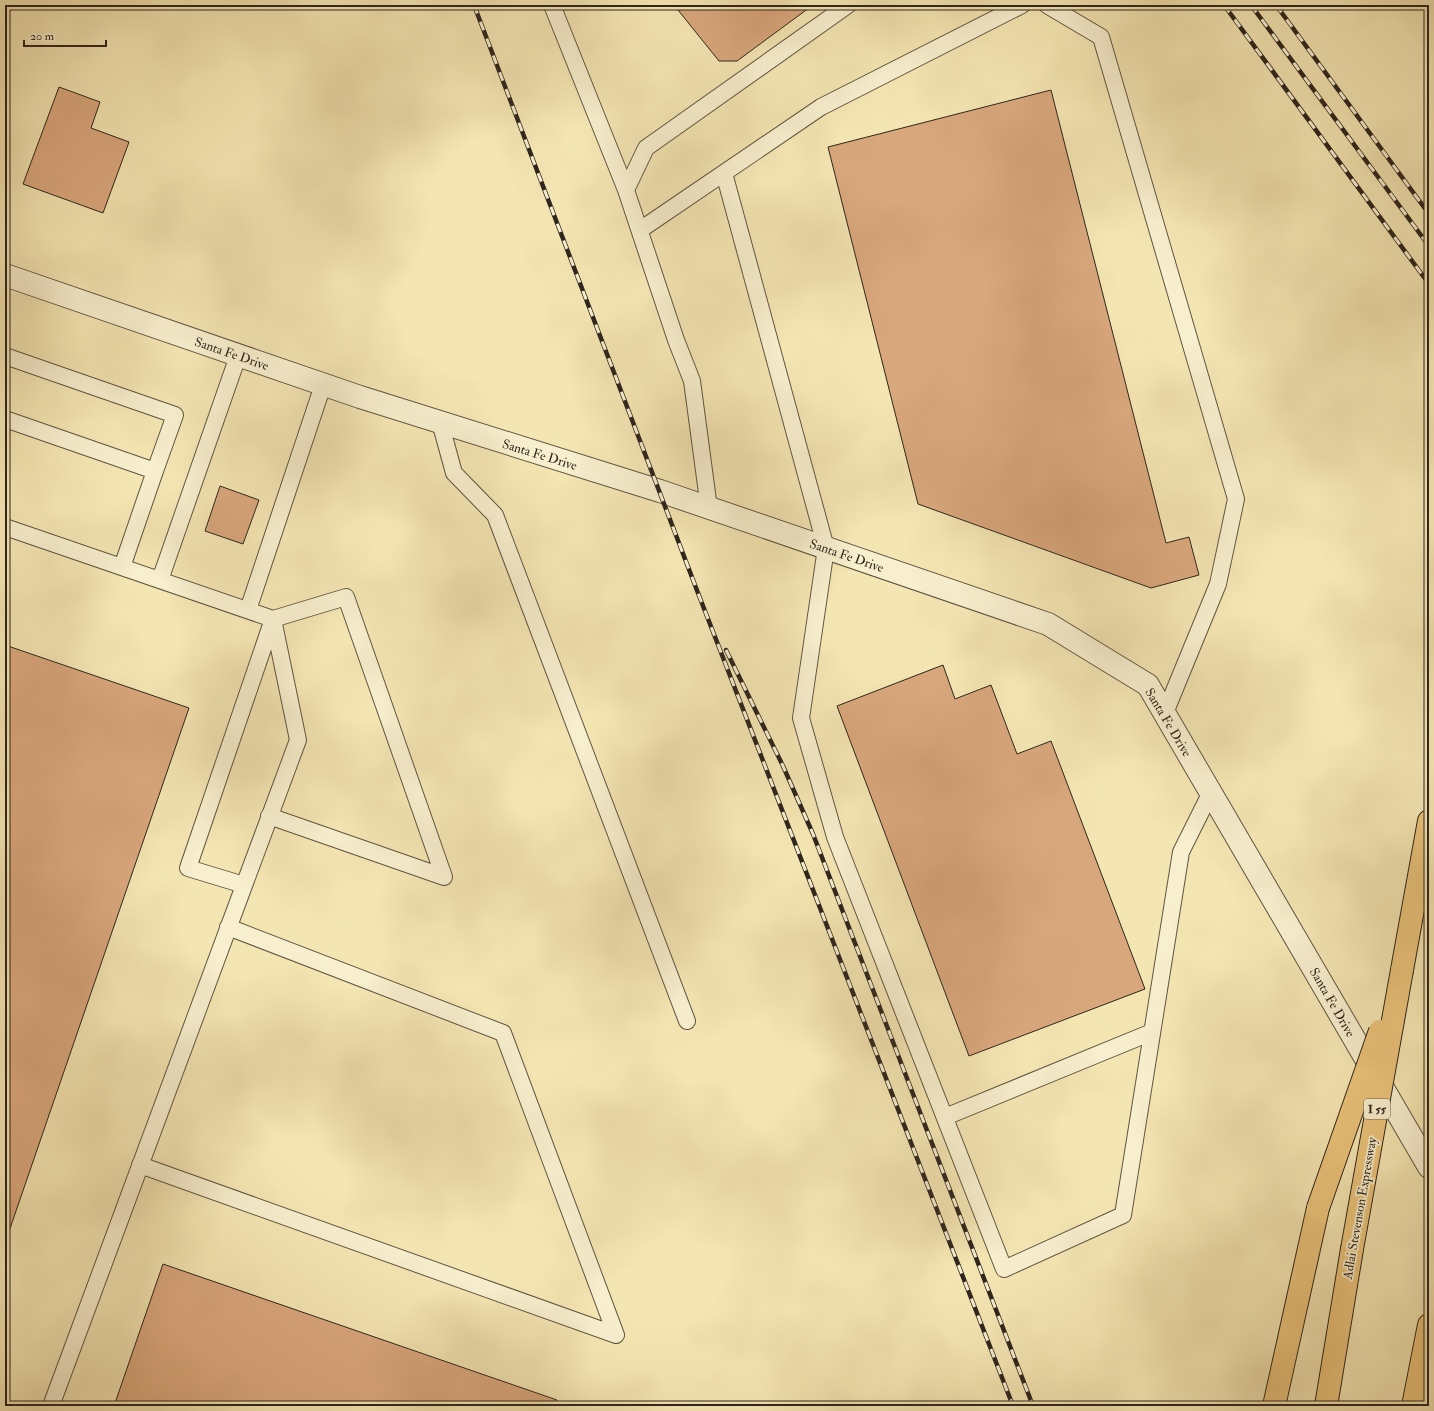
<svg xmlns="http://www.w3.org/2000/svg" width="1434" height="1411" font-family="'IM FELL Double Pica',serif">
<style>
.building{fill:#d9a77c;stroke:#2e251d}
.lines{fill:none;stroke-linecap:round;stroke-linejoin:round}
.service-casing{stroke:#605542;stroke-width:18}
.tertiary-casing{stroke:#605542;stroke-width:24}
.motorway-casing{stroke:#2e251d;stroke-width:24}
.service{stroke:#f8efce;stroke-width:16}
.tertiary{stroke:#f8efce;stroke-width:22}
.motorway{stroke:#eac37a;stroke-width:22}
.rail-casing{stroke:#2e251d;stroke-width:4.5}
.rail{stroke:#f8efce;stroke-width:3;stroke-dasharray:9;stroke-linecap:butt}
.motorway-bridge-casing{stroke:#2e251d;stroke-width:24;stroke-linecap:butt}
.motorway-bridge{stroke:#eac37a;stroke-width:22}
.labels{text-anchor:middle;stroke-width:3.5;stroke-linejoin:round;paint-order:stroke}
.shield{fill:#f8efce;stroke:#6b6252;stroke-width:1}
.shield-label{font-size:12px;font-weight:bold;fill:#2e251d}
.street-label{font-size:13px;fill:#2e251d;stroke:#f8efce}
</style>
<rect width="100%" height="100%" fill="#f4e6b3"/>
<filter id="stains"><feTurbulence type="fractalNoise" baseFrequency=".005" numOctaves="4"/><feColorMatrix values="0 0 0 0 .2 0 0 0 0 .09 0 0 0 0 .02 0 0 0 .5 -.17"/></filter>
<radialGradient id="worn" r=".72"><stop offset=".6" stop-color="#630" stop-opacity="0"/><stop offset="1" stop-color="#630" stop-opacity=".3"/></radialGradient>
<path class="building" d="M680 5H813L737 61H719L678 10Z
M59 87 100 102 91 128 129 142 103 213 23 184Z
M1051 90 1166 543 1189 537 1199 575 1151 588 918 504 828 147Z
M220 486 259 500 243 544 205 531Z
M5 645 189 708 5 1243Z
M943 665 955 699 991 685 1017 754 1051 741 1145 989 969 1056 837 706Z
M163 1264 557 1400 554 1406H114Z"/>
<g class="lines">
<defs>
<path id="service" d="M552 5 626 190 676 340 692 381 709 508
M1047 5 1101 37 1236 499 1218 584 1165 713
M724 173 826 548 801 718 835 837 1004 1269 1123 1215 1181 852 1211 792
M626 190 646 148 848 5
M640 230 821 107 1022 5
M5 356 175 415 155 471
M5 419 155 471 122 567
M440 422 454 473 495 515 687 1021
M5 527 273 619 298 740 51 1406
M160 580 238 356
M248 610 323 385
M244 885 188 868 273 619 346 597 444 877 269 816
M945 1117 1152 1032
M140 1165 616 1335 503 1033 228 927"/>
<path id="tertiary" d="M5 275 360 397 660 491 1048 624 1148 685 1429 1167"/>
<path id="motorway" d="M1402 970 1429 821
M1274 1406 1318 1208
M1326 1406 1352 1249
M1413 1406 1429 1325"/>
</defs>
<use href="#service" class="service-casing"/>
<use href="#tertiary" class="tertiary-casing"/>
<use href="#motorway" class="motorway-casing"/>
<use href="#service" class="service"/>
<use href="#tertiary" class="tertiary"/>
<use href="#motorway" class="motorway"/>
<defs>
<path id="rail" d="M474 5 698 593 1013 1406
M1224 5 1429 284
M1251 5 1429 246
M1276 5 1429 214
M726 650 783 766 813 834 1033 1406"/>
</defs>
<use href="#rail" class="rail-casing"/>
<use href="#rail" class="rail"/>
<defs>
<path id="motorway-bridge" d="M1318 1208 1380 1031
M1352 1249 1402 970"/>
</defs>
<use href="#motorway-bridge" class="motorway-bridge-casing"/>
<use href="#motorway-bridge" class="motorway-bridge"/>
</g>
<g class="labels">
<rect class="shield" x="1364" y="1099" width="26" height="20" rx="3"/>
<g class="shield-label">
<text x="1377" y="1113">I 55</text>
</g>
<g class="street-label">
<text transform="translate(232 353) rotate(19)" y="5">Santa Fe Drive</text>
<text transform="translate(540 454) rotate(17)" y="5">Santa Fe Drive</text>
<text transform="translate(847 555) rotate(19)" y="5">Santa Fe Drive</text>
<text transform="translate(1169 722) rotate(59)" y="5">Santa Fe Drive</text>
<text transform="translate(1333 1002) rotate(60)" y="5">Santa Fe Drive</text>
<text transform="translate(1359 1208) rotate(-80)" y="5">Adlai Stevenson Expressway</text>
</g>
</g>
<rect width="1434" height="1411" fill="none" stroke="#f4e6b3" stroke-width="20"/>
<rect x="6" y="6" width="1422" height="1399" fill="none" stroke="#2e251d" stroke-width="2"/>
<rect x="10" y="10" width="1414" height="1391" fill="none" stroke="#2e251d"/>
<path d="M24 40v6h82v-6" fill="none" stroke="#2e251d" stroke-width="2"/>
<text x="30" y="40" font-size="12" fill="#2e251d" stroke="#f8efce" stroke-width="3" paint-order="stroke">20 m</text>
<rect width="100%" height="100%" filter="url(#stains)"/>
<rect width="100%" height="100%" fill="url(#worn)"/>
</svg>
